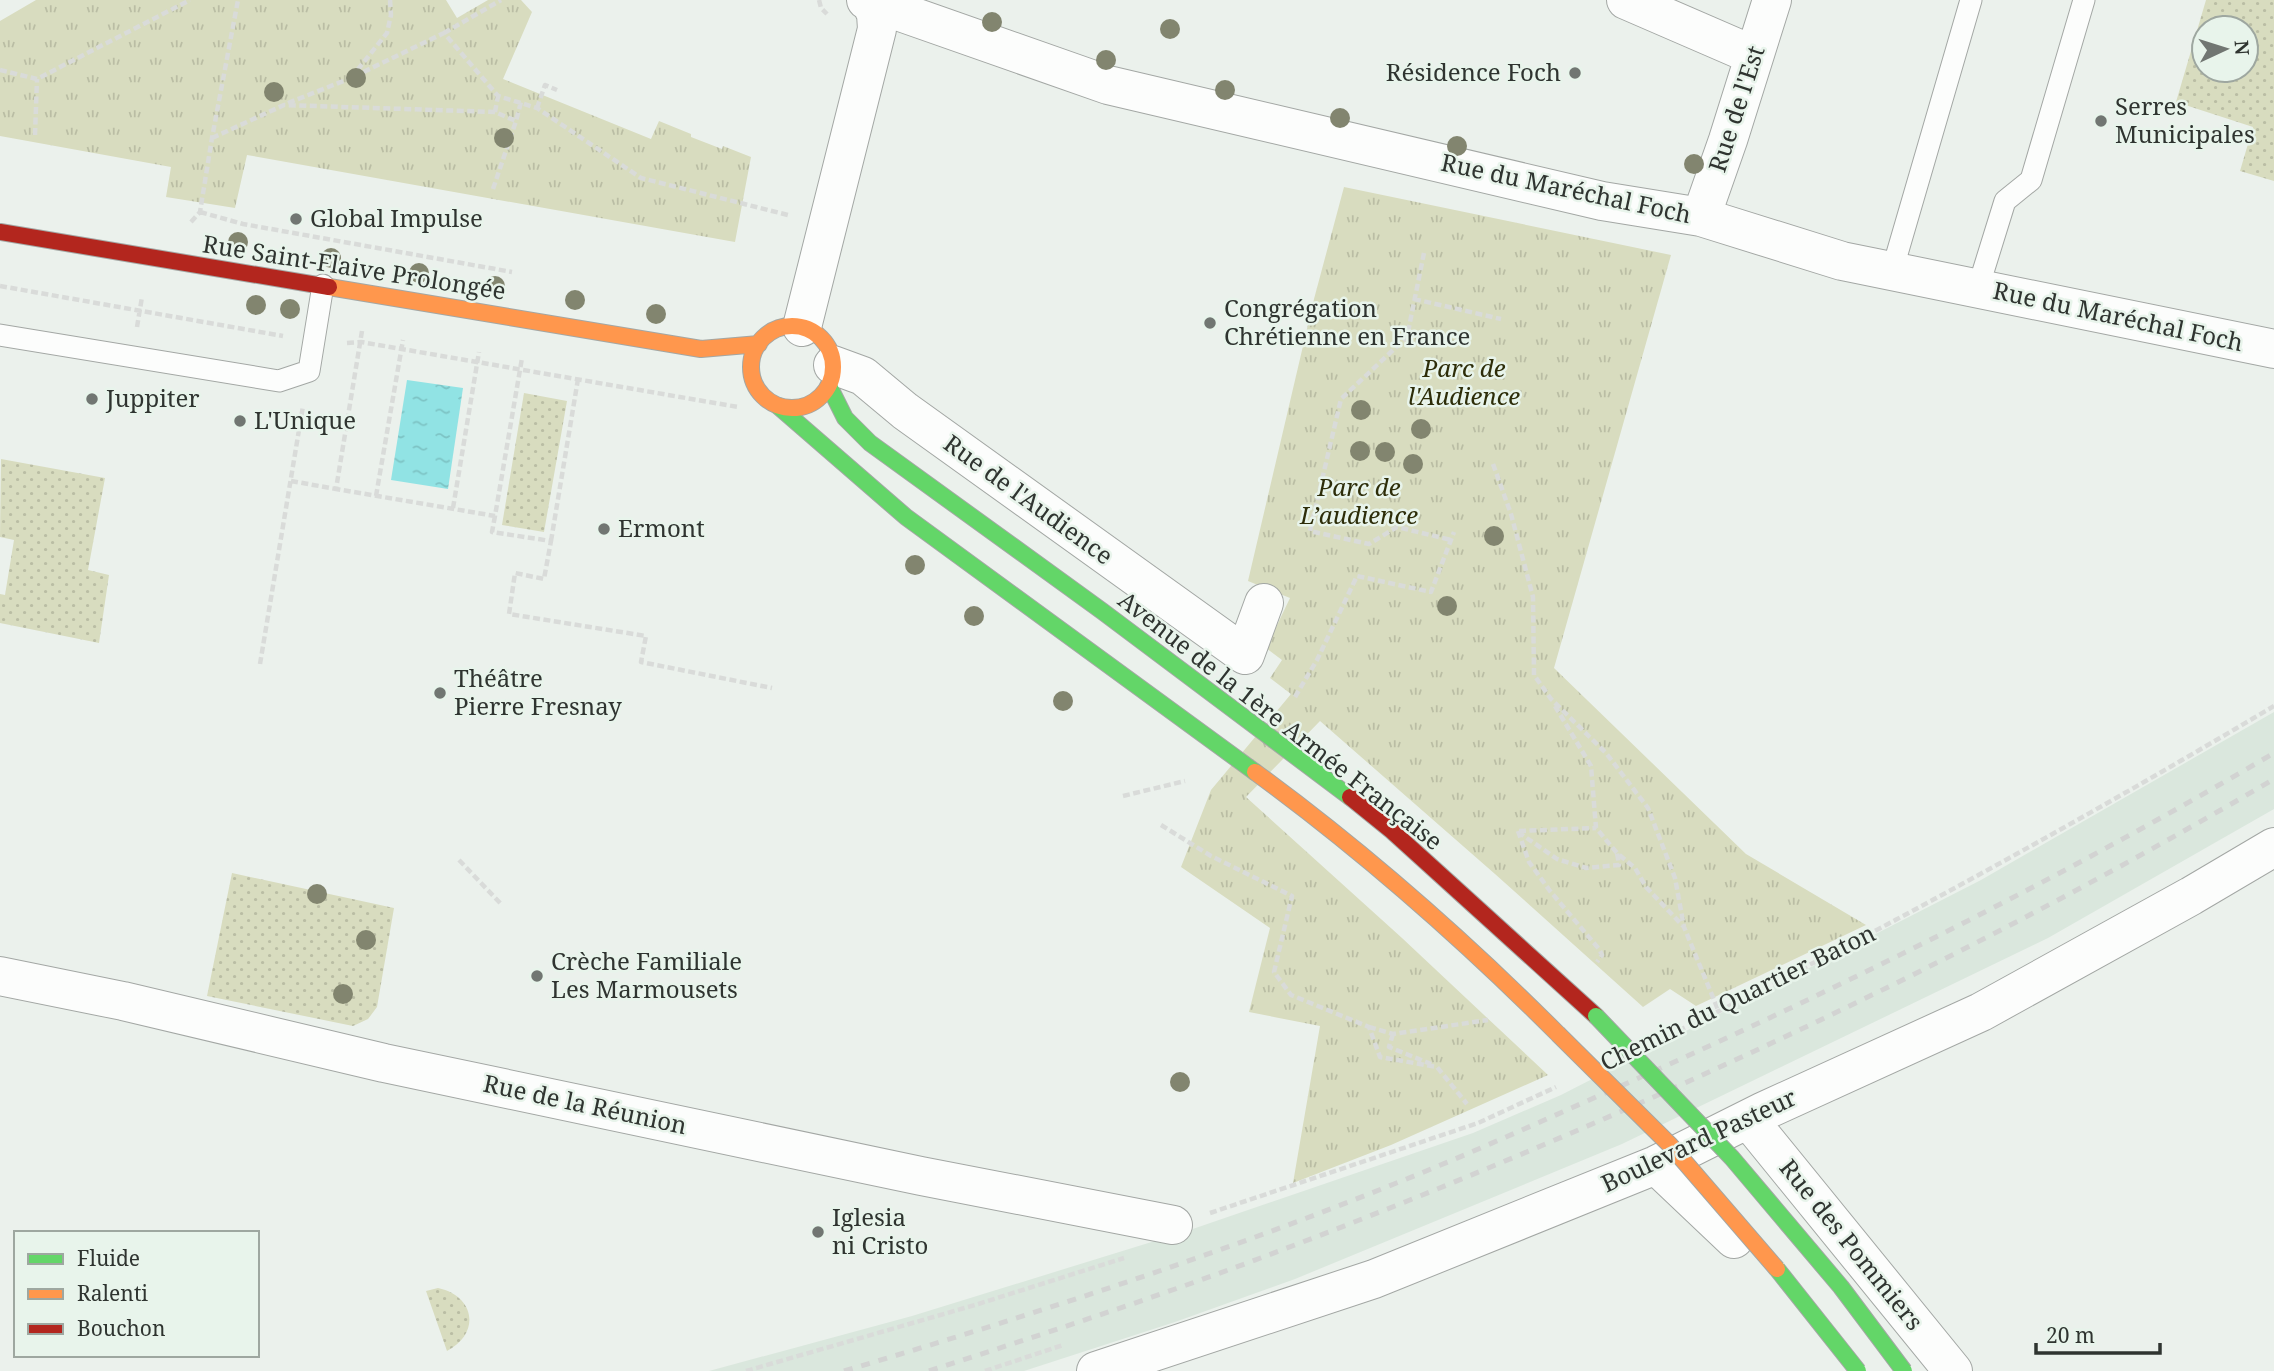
<svg xmlns="http://www.w3.org/2000/svg" width="2274" height="1371" font-family="'Noto Serif',serif">
<style>
.built{fill:#dae7dd}
.grass{fill:url(#grass-dots);fill-rule:evenodd}
.park{fill:url(#park-tufts)}
.water{fill:url(#water-ripples)}
.lines{fill:none;stroke-linecap:round;stroke-linejoin:round}
.lane-casing{stroke:#a3a7a4;stroke-width:23}
.street-casing{stroke:#a3a7a4;stroke-width:40}
.fast-casing{stroke:#a3a7a4;stroke-width:18}
.slow-casing{stroke:#a3a7a4;stroke-width:18}
.jam-casing{stroke:#a3a7a4;stroke-width:18}
.path{stroke:#d9dbd9;stroke-width:4.5;stroke-dasharray:7 3.5;stroke-linecap:butt}
.lane{stroke:#fcfdfc;stroke-width:21}
.street{stroke:#fcfdfc;stroke-width:38}
.fast{stroke:#63d668;stroke-width:16}
.slow{stroke:#ff974d;stroke-width:16}
.jam{stroke:#b3261e;stroke-width:16}
.rail{stroke:#d2d3d2;stroke-width:5;stroke-dasharray:9 9;stroke-linecap:butt}
.fast-bridge-casing{stroke:#a3a7a4;stroke-width:18;stroke-linecap:butt}
.slow-bridge-casing{stroke:#a3a7a4;stroke-width:18;stroke-linecap:butt}
.fast-bridge{stroke:#63d668;stroke-width:16}
.slow-bridge{stroke:#ff974d;stroke-width:16}
.tree{fill:#82856f}
.poi-dot{fill:#717672;stroke:#e8f4eb;stroke-width:2.5}
.labels{text-anchor:middle;stroke-width:5;stroke-linejoin:round;paint-order:stroke}
.poi-label{font-size:24px;fill:#2f3430;stroke:#e8f4eb;text-anchor:start}
.street-label{font-size:24px;fill:#2f3430;stroke:#e8f4eb}
.park-label{font-size:24px;font-style:italic;fill:#2d2d09;stroke:#e8f4eb}
</style>
<defs>
<pattern id="grass-dots" width="8" height="8" patternUnits="userSpaceOnUse" patternTransform="scale(1.75)"><rect width="8" height="8" fill="#d8dcbf"/><path d="M2 2h.1M6 6h.1" fill="none" stroke="#babda4" stroke-width="1.8" stroke-linecap="round"/></pattern>
<pattern id="park-tufts" width="24" height="20" patternUnits="userSpaceOnUse" patternTransform="scale(1.75)"><rect width="24" height="20" fill="#d8dcbf"/><path d="M3 7l-1-3M5 7V3M7 7l1-3M15 17l-1-3M17 17v-4M19 17l1-3" fill="none" stroke="#babda4"/></pattern>
<pattern id="water-ripples" width="26" height="14" patternUnits="userSpaceOnUse" patternTransform="scale(1.75)"><rect width="26" height="14" fill="#91e3e4"/><path d="M2 4q2-2 4 0t4 0M15 11q2-2 4 0t4 0" fill="none" stroke="#7dc3c4"/></pattern>
</defs>
<rect width="100%" height="100%" fill="#ebf1ec"/>
<path class="built" d="M2274 712V809L2048 938 1622 1144 1295 1279 1175 1322 1024 1371H709L912 1316 1184 1232 1473 1133 1561 1095 1981 880Z"/>
<path class="grass" d="M2206 0H2274V181L2240 171 2253 127 2176 102ZM2246 28V70H2204V28Z
M524 393 567 401 544 532 502 525Z
M1 459 105 478 88 570 109 575 99 643 0 623V594L5 595 14 540 0 537Z
M232 873 394 908 377 1007 368 1019 353 1026 207 996Z
M438 1288C475 1296 481 1333 447 1351L426 1291Z"/>
<path class="park" d="M36 0H446L457 18 488 0H521L532 12 503 79 651 139 659 121 691 134V137L722 149 723 146 751 157 735 242 247 155 235 208 166 197 171 167 0 136V21Z
M1344 187 1671 255 1554 668 1746 854 1866 925 1696 1006 1670 989 1643 1007 1495 874 1320 721 1246 797 1402 938 1548 1075 1391 1145 1293 1183 1320 1026 1249 1012 1270 928 1181 867 1211 790 1291 694 1270 678 1282 660 1266 648 1290 598 1248 581 1314 299Z"/>
<path class="water" d="M407 380 463 388 448 489 391 480Z"/>
<g class="lines">
<defs>
<path id="lane" d="M1892 271 1971 0
M1978 288 2005 201 2031 180 2084 0
M0 335 279 381 309 371 323 285"/>
<path id="street" d="M866 0 1108 85 1602 201 1701 217 1842 261 2274 349
M1626 0 1753 55
M1701 217 1728 140 1772 0
M802 327 877 29 876 14 870 1
M833 365 863 376 905 411 1245 655 1264 603
M0 976 123 1001 384 1063 921 1176 1173 1225
M1748 1119 1953 1371
M1656 1165 1734 1239
M1096 1371 1374 1279 1656 1165 1764 1111 1981 1012 2191 896 2274 847"/>
<path id="fast" d="M829 386 845 418 870 443 1102 611 1350 797
M778 406 906 517 1255 772"/>
<path id="slow" d="M329 287 701 349 759 344
M751 367a41 41 0 1 1 82 0a41 41 0 1 1-82 0Z
M1255 772C1363 851 1464 940 1558 1034"/>
<path id="jam" d="M0 232 329 287
M1350 797 1392 831 1596 1016"/>
</defs>
<use href="#lane" class="lane-casing"/>
<use href="#street" class="street-casing"/>
<use href="#fast" class="fast-casing"/>
<use href="#slow" class="slow-casing"/>
<use href="#jam" class="jam-casing"/>
<path class="path" d="M390 0 391 15 387 33 351 78 444 33 498 96 537 108 641 178 788 215
M819 0 821 8 827 14
M444 33 501 0
M0 70 37 79 190 0
M288 103 351 78
M537 108 545 85 557 90
M495 112 498 96
M35 135 37 79
M212 138 284 105 495 112 516 121
M493 189 516 121 521 102
M200 212 243 224 512 272
M191 222 200 212 212 138 238 0
M1424 253 1407 337 1341 399 1310 531 1369 544 1397 527 1451 540
M0 286 283 336
M1414 299 1501 319
M137 327 142 297
M362 331 336 489 495 516 522 358
M347 343 361 342 738 407
M1493 464 1511 514 1533 597 1534 675 1551 699 1606 753 1648 808 1675 878 1684 927 1719 1012
M291 481 336 489
M376 496 403 340
M453 508 479 352
M495 516 492 532 551 541 544 579 515 573 509 614 646 636 641 662 772 688
M551 541 578 379
M260 664 303 406
M1295 697 1317 660 1357 576 1431 592 1454 532
M1555 706 1591 766 1596 828 1617 853 1635 868 1646 887 1683 926
M1123 796 1185 781
M1161 825 1211 856 1292 896 1274 972 1291 995 1369 1027 1380 1057 1437 1067 1467 1104
M1518 831 1529 862 1550 891 1599 949 1602 955 1597 962
M1519 831 1596 828
M1518 832 1557 859 1586 868 1619 865 1617 853
M459 860 502 905
M1369 1027 1393 1034 1488 1020
M1393 1034 1389 1047 1431 1064
M1669 1035C1732 1006 1793 973 1854 942 1996 867 2136 788 2274 706
M1210 1213 1478 1123 1556 1087
M746 1371 975 1305 1124 1258
M985 1371 1063 1345"/>
<use href="#lane" class="lane"/>
<use href="#street" class="street"/>
<use href="#fast" class="fast"/>
<use href="#slow" class="slow"/>
<use href="#jam" class="jam"/>
<path class="rail" d="M844 1371C1029 1316 1215 1256 1394 1184 1462 1157 1529 1127 1596 1097 1827 995 2055 882 2274 753
M929 1371C1046 1333 1164 1295 1279 1251 1622 1121 1958 965 2274 779"/>
<defs>
<path id="fast-bridge" d="M1596 1016 1732 1158 1841 1287 1904 1371
M1777 1269 1858 1371"/>
<path id="slow-bridge" d="M1558 1034 1670 1145 1777 1269"/>
</defs>
<use href="#fast-bridge" class="fast-bridge-casing"/>
<use href="#slow-bridge" class="slow-bridge-casing"/>
<use href="#fast-bridge" class="fast-bridge"/>
<use href="#slow-bridge" class="slow-bridge"/>
</g>
<g class="tree">
<circle cx="992" cy="22" r="10"/>
<circle cx="1170" cy="29" r="10"/>
<circle cx="1106" cy="60" r="10"/>
<circle cx="356" cy="78" r="10"/>
<circle cx="1225" cy="90" r="10"/>
<circle cx="274" cy="92" r="10"/>
<circle cx="1340" cy="118" r="10"/>
<circle cx="504" cy="138" r="10"/>
<circle cx="1457" cy="146" r="10"/>
<circle cx="1694" cy="164" r="10"/>
<circle cx="238" cy="242" r="10"/>
<circle cx="331" cy="258" r="10"/>
<circle cx="419" cy="273" r="10"/>
<circle cx="495" cy="286" r="10"/>
<circle cx="575" cy="300" r="10"/>
<circle cx="256" cy="305" r="10"/>
<circle cx="290" cy="309" r="10"/>
<circle cx="656" cy="314" r="10"/>
<circle cx="1361" cy="410" r="10"/>
<circle cx="1421" cy="429" r="10"/>
<circle cx="1360" cy="451" r="10"/>
<circle cx="1385" cy="452" r="10"/>
<circle cx="1413" cy="464" r="10"/>
<circle cx="1494" cy="536" r="10"/>
<circle cx="915" cy="565" r="10"/>
<circle cx="1447" cy="606" r="10"/>
<circle cx="974" cy="616" r="10"/>
<circle cx="1063" cy="701" r="10"/>
<circle cx="317" cy="894" r="10"/>
<circle cx="366" cy="940" r="10"/>
<circle cx="343" cy="994" r="10"/>
<circle cx="1180" cy="1082" r="10"/>
</g>
<g class="poi-dot">
<circle cx="1575" cy="73" r="7"/>
<circle cx="2101" cy="121" r="7"/>
<circle cx="296" cy="219" r="7"/>
<circle cx="1210" cy="323" r="7"/>
<circle cx="92" cy="399" r="7"/>
<circle cx="240" cy="421" r="7"/>
<circle cx="604" cy="529" r="7"/>
<circle cx="440" cy="693" r="7"/>
<circle cx="537" cy="976" r="7"/>
<circle cx="818" cy="1232" r="7"/>
</g>
<g class="labels">
<g class="poi-label">
<text x="1561" y="81" text-anchor="end">Résidence Foch</text>
<text x="2115" y="115">Serres<tspan x="2115" dy="28">Municipales</tspan></text>
<text x="310" y="227">Global Impulse</text>
<text x="1224" y="317">Congrégation<tspan x="1224" dy="28">Chrétienne en France</tspan></text>
<text x="106" y="407">Juppiter</text>
<text x="254" y="429">L'Unique</text>
<text x="618" y="537">Ermont</text>
<text x="454" y="687">Théâtre<tspan x="454" dy="28">Pierre Fresnay</tspan></text>
<text x="551" y="970">Crèche Familiale<tspan x="551" dy="28">Les Marmousets</tspan></text>
<text x="832" y="1226">Iglesia<tspan x="832" dy="28">ni Cristo</tspan></text>
</g>
<g class="street-label">
<text transform="translate(1737 109) rotate(-72)" y="8">Rue de l'Est</text>
<text transform="translate(1566 189) rotate(12)" y="8">Rue du Maréchal Foch</text>
<text transform="translate(354 268) rotate(9)" y="8">Rue Saint-Flaive Prolongée</text>
<text transform="translate(2118 317) rotate(12)" y="8">Rue du Maréchal Foch</text>
<text transform="translate(1028 500) rotate(36)" y="8">Rue de l'Audience</text>
<text transform="translate(1280 721) rotate(38)" y="8">Avenue de la 1ère Armée Française</text>
<text transform="translate(1738 998) rotate(-26)" y="8">Chemin du Quartier Baton</text>
<text transform="translate(585 1105) rotate(12)" y="8">Rue de la Réunion</text>
<text transform="translate(1699 1141) rotate(-25)" y="8">Boulevard Pasteur</text>
<text transform="translate(1851 1245) rotate(51)" y="8">Rue des Pommiers</text>
</g>
<g class="park-label">
<text x="1464" y="377">Parc de<tspan x="1464" dy="28">l'Audience</tspan></text>
<text x="1359" y="496">Parc de<tspan x="1359" dy="28">L’audience</tspan></text>
</g>
</g>
<rect x="14" y="1231" width="245" height="126" fill="#e8f4eb" stroke="#9ea7a0" stroke-width="2"/>
<rect x="28" y="1254" width="35" height="10" fill="#63d668" stroke="#9ea7a0" stroke-width="2"/>
<text x="77" y="1266" font-size="21" fill="#2f3430">Fluide</text>
<rect x="28" y="1289" width="35" height="10" fill="#ff974d" stroke="#9ea7a0" stroke-width="2"/>
<text x="77" y="1301" font-size="21" fill="#2f3430">Ralenti</text>
<rect x="28" y="1324" width="35" height="10" fill="#b3261e" stroke="#9ea7a0" stroke-width="2"/>
<text x="77" y="1336" font-size="21" fill="#2f3430">Bouchon</text>
<g transform="translate(2225 49) rotate(86)"><circle r="33" fill="#e8f4eb" stroke="#9ea7a0" stroke-width="2"/>
<path d="M0-5L12 26L0 18L-12 26Z" fill="#717672"/>
<text y="-10" font-size="19" font-weight="bold" text-anchor="middle" fill="#2f3430">N</text>
</g>
<path d="M2036 1343v10h124v-10" fill="none" stroke="#2f3430" stroke-width="3.5"/>
<text x="2046" y="1343" font-size="21" fill="#2f3430" stroke="#e8f4eb" stroke-width="5" paint-order="stroke">20 m</text>
</svg>
